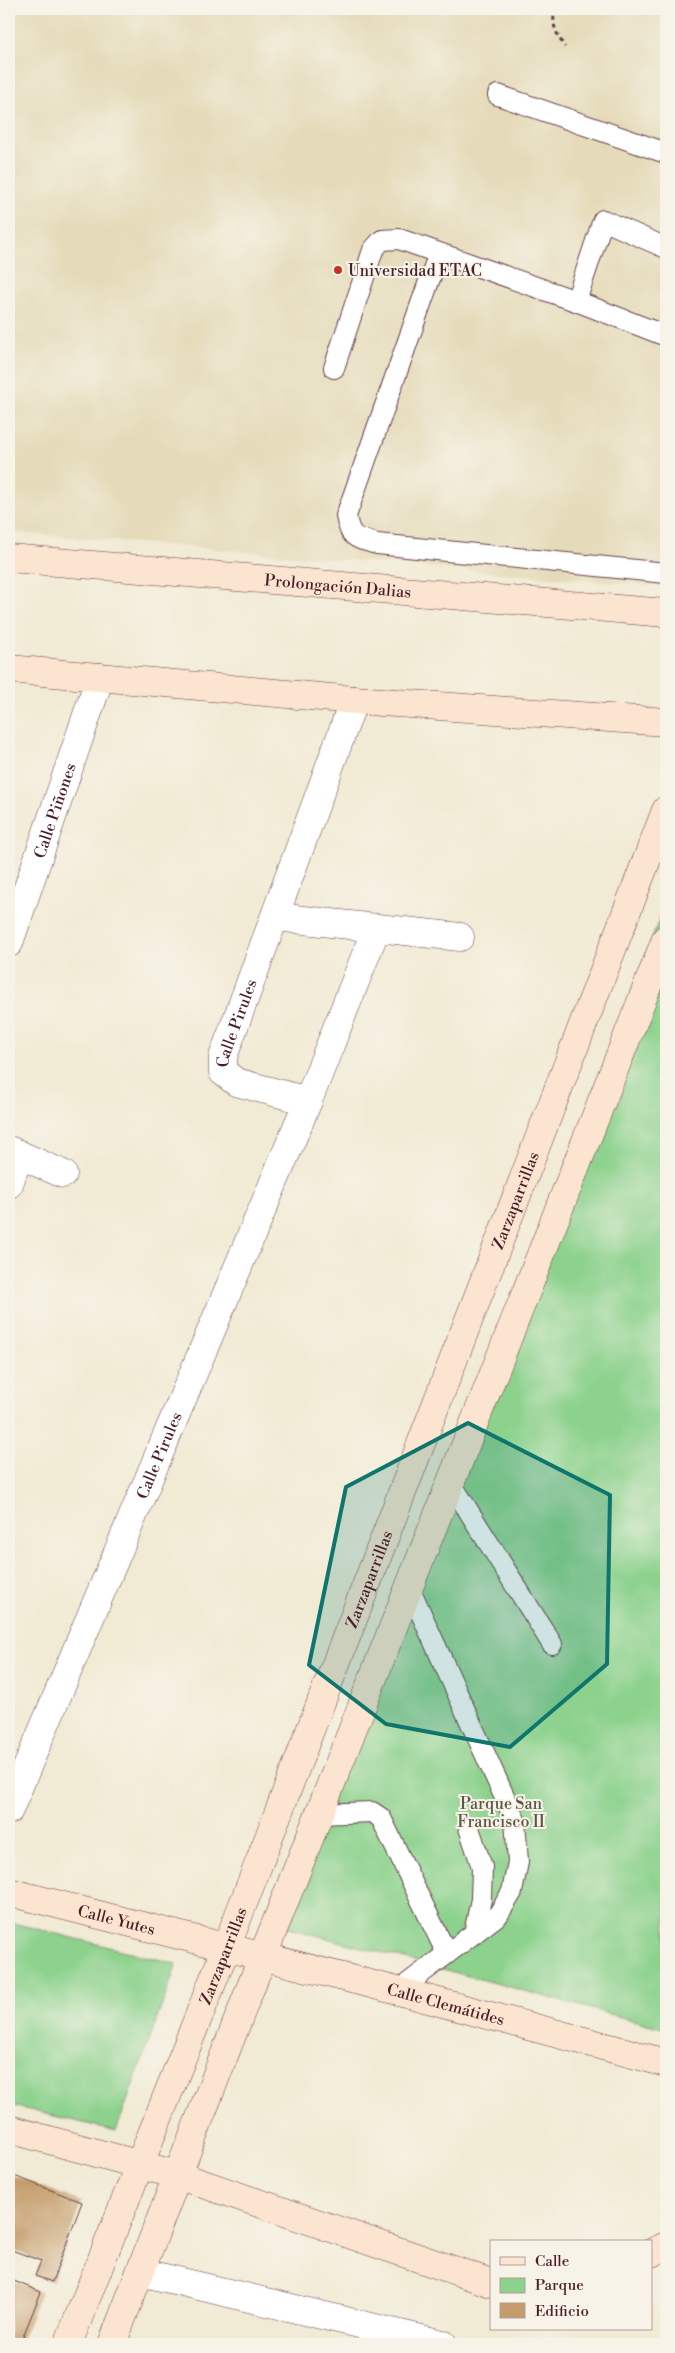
<svg xmlns="http://www.w3.org/2000/svg" width="675" height="2353" font-family="'Libre Bodoni',serif">
<style>
.built{fill:#e5dbba}
.green{fill:#8cd28d;stroke:#6b785c}
.building{fill:#c59d6c}
.lines{fill:none;stroke-linecap:round;stroke-linejoin:round}
.lane-casing{stroke:#633d44;stroke-width:22}
.street-casing{stroke:#633d44;stroke-width:29}
.secondary-casing{stroke:#633d44;stroke-width:29}
.path{stroke:#633d44;stroke-width:3;stroke-dasharray:4 4;stroke-linecap:butt}
.lane{stroke:#fff;stroke-width:20}
.street{stroke:#fff;stroke-width:28}
.secondary{stroke:#fce5d0;stroke-width:28}
.marked{fill:#0f766e;fill-opacity:0.2;stroke:#0f766e;stroke-width:4;stroke-linejoin:round}
.poi-dot{fill:#c8321e;stroke:#f7f3e8;stroke-width:2}
.labels{text-anchor:middle;stroke-width:4;stroke-linejoin:round;paint-order:stroke}
.poi-label{font-size:16px;fill:#4a1f2b;stroke:#f7f3e8;text-anchor:start}
.street-label{font-size:16px;fill:#4a1f2b;stroke:#f7f3e8}
.park-label{font-size:16px;fill:#5e5548;stroke:#f7f3e8}
</style>
<rect width="100%" height="100%" fill="#f7f3e8"/>
<filter id="ink" filterUnits="userSpaceOnUse"><feTurbulence type="fractalNoise" baseFrequency=".02" numOctaves="2"/><feDisplacementMap in="SourceGraphic" scale="10" xChannelSelector="R" yChannelSelector="G"/><feConvolveMatrix kernelMatrix="1 2 1 2 8 2 1 2 1" color-interpolation-filters="sRGB"/></filter>
<filter id="wash" filterUnits="userSpaceOnUse"><feTurbulence type="fractalNoise" baseFrequency=".0096" numOctaves="4" result="noise"/><feDisplacementMap in="SourceGraphic" scale="20" xChannelSelector="R" yChannelSelector="G"/><feGaussianBlur stdDeviation="1.12" result="paint"/><feColorMatrix in="noise" values="0 0 0 0 0 0 0 0 0 0 0 0 0 0 0 0 0 1.4 0 .05"/><feComposite in="paint" operator="in"/></filter>
<g filter="url(#wash)">
<rect width="100%" height="100%" fill="#f1ead4"/>
<path class="built" d="M9 9H666V587L9 532Z"/>
<path class="green" d="M666 901V2029L282 1926Z
M9 1922 177 1964 116 2131 9 2105Z"/>
<g id="blocks">
<path class="building" d="M9 2174 82 2202 52 2282 35 2276 41 2261 9 2249Z
M9 2279 41 2292 20 2344H9Z"/>
</g>
</g>
<g filter="url(#ink)">
<use href="#blocks" fill-opacity="0" stroke="#633d44" stroke-width="1"/>
<g class="lines">
<defs>
<path id="lane" d="M498 95 666 153
M439 253 346 516C350 539 356 538 377 544L666 573
M576 301 603 220 666 248
M334 368 373 250 382 240 399 239 576 301 666 336
M451 1483 552 1644
M319 1814 372 1812 381 1818 447 1954
M469 1828 482 1867 481 1899 474 1934
M398 1991 498 1915 512 1892 518 1862 515 1820 409 1587"/>
<g id="street">
<path d="M276 917 460 937"/>
<path id="s1" d="M9 943 100 677"/>
<path id="s2" d="M308 1101 236 1082 223 1072V1057L354 700"/>
<path d="M9 1150 63 1174"/>
<path d="M9 1184 19 1154"/>
<path id="s3" d="M9 1810 308 1101 376 929"/>
<path d="M140 2272 443 2344"/>
</g>
<g id="secondary">
<path id="s4" d="M9 558 666 613"/>
<path d="M9 669 354 700 666 722"/>
<path id="s5" d="M9 1892 398 1991 666 2063"/>
<path d="M9 2129 177 2175 491 2283"/>
<path d="M651 2253 666 2246"/>
<path id="s6" d="M68 2344 226 1948 666 810"/>
<path d="M112 2344 262 1958 666 939"/>
</g>
</defs>
<use href="#lane" class="lane-casing"/>
<use href="#street" class="street-casing"/>
<use href="#secondary" class="secondary-casing"/>
<path class="path" d="M556 9C550 23 557 35 565 47"/>
<use href="#lane" class="lane"/>
<use href="#street" class="street"/>
<use href="#secondary" class="secondary"/>
</g>
</g>
<path class="marked" d="M468 1423 610 1495 607 1664 510 1747 386 1724 309 1665 346 1487Z"/>
<circle class="poi-dot" cx="338" cy="270" r="5"/>
<g class="labels">
<g class="poi-label">
<text x="348" y="276">Universidad ETAC</text>
</g>
<g class="street-label">
<text dy="6" stroke="none"><textPath href="#s4" startOffset="330">Prolongación Dalias</textPath></text>
<text dy="6" stroke="none"><textPath href="#s1" startOffset="140">Calle Piñones</textPath></text>
<text dy="6" stroke="none"><textPath href="#s2" startOffset="142">Calle Pirules</textPath></text>
<text dy="6" stroke="none"><textPath href="#s6" startOffset="1228">Zarzaparrillas</textPath></text>
<text dy="6" stroke="none"><textPath href="#s3" startOffset="385">Calle Pirules</textPath></text>
<text dy="6" stroke="none"><textPath href="#s6" startOffset="822">Zarzaparrillas</textPath></text>
<text dy="6" stroke="none"><textPath href="#s5" startOffset="111">Calle Yutes</textPath></text>
<text dy="6" stroke="none"><textPath href="#s6" startOffset="418">Zarzaparrillas</textPath></text>
<text dy="6" stroke="none"><textPath href="#s5" startOffset="451">Calle Clemátides</textPath></text>
</g>
<g class="park-label">
<text x="501" y="1809">Parque San<tspan x="501" dy="18">Francisco II</tspan></text>
</g>
</g>
<rect width="675" height="2353" fill="none" stroke="#f7f3e8" stroke-width="30"/>
<rect x="490" y="2240" width="162" height="90" fill="#f7f3e8" stroke="#b29e9c"/>
<rect x="500" y="2257" width="25" height="8" fill="#fce5d0" stroke="#b29e9c"/>
<text x="535" y="2266" font-size="15" fill="#4a1f2b">Calle</text>
<rect x="500" y="2278" width="25" height="15" fill="#8cd28d" stroke="#b29e9c"/>
<text x="535" y="2290" font-size="15" fill="#4a1f2b">Parque</text>
<rect x="500" y="2303" width="25" height="15" fill="#c59d6c" stroke="#b29e9c"/>
<text x="535" y="2316" font-size="15" fill="#4a1f2b">Edificio</text>
</svg>
